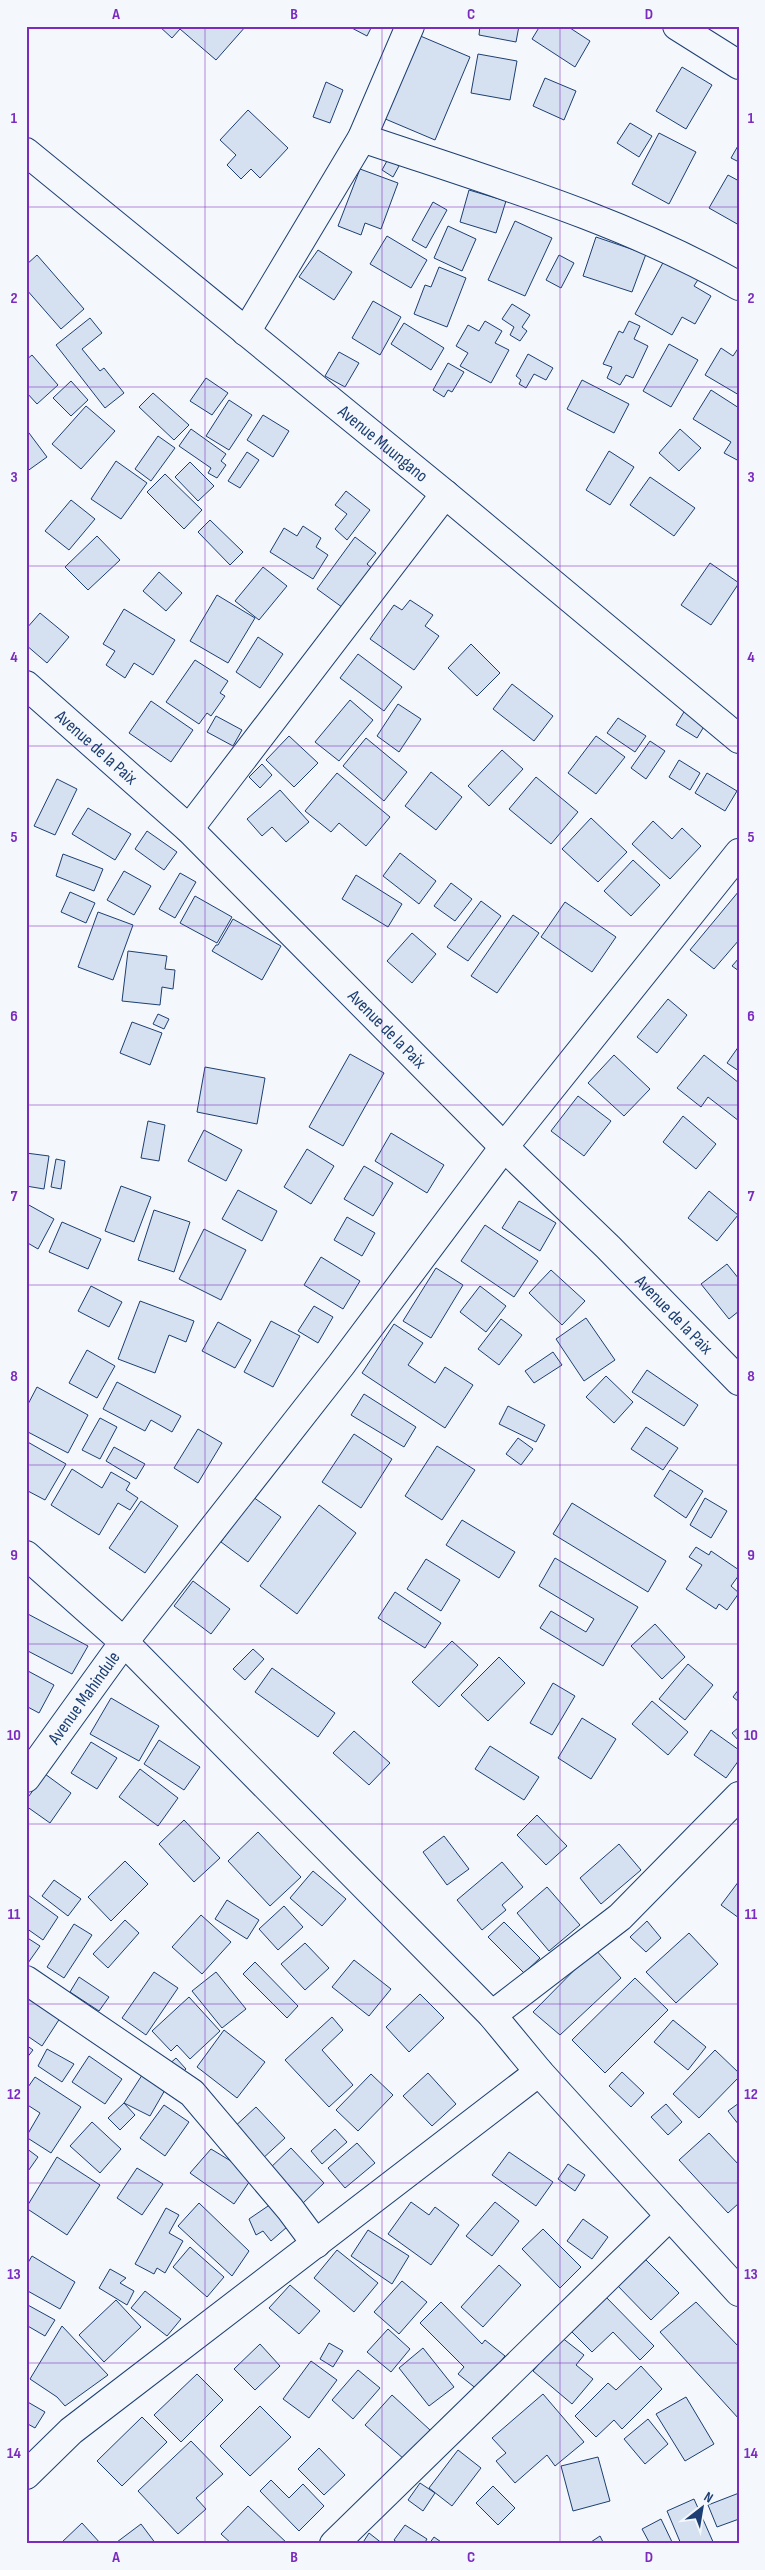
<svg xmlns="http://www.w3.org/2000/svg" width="765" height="2570" font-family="'Sofia Sans Condensed',sans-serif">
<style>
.building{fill:#d5e0f0;stroke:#1d3f73}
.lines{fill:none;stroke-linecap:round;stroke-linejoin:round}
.minor-casing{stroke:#1d3f73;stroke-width:30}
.secondary-casing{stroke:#1d3f73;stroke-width:30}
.minor{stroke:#f4f7fb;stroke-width:28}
.secondary{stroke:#f4f7fb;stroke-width:28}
.grid{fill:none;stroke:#7b2cbf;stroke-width:1;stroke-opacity:0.55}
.labels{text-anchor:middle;stroke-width:4;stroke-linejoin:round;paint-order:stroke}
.street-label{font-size:18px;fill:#1d3f73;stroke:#f4f7fb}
.neatline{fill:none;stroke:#7b2cbf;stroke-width:2}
.grid-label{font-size:16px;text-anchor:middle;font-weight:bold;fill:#7b2cbf}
</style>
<rect width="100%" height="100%" fill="#f4f7fb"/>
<path class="building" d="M159 26H246L216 60 180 29 172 38Z
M348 26H372L367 36Z
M480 26H519L516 42 479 35Z
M540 26H567L590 41 575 67 532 39Z
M418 35 470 57 435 140 383 118Z
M478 54 517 61 510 100 471 93Z
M682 67 712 85 686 129 656 111Z
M545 78 576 91 564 120 533 106Z
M326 82 343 90 330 123 313 117Z
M248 110 288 148 260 178 251 169 241 179 227 165 236 155 220 140Z
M630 123 652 136 639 157 617 143Z
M659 133 696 152 669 204 632 184Z
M739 144V162L731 158Z
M388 159 399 166 393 177 382 170Z
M360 169 398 183 381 229 365 223 361 235 338 226Z
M728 175 739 181V225L709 208Z
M469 190 506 201 496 233 460 222Z
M433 202 447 210 426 248 412 240Z
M515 221 552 238 525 296 488 280Z
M448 226 476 239 462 271 434 258Z
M387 236 427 260 411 288 370 264Z
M596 237 646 254 632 292 583 276Z
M318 250 352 272 334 300 299 277Z
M37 255 84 309 61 329 26 289V265Z
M559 255 574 263 561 288 546 280Z
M665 259 699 278 694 286 711 296 695 324 682 317 672 335 635 314Z
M439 267 466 278 447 327 414 314 425 285 431 287Z
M373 301 401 317 380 355 352 338Z
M512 304 530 315 522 327 527 331 520 341 510 335 514 327 502 319Z
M90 318 102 333 82 349 100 371 104 368 124 393 105 408 56 345Z
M485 321 502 331 495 343 509 350 491 383 460 366 468 353 456 346 468 325 479 331Z
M629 321 640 326 634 339 648 346 633 378 626 375 620 385 607 378 612 367 603 364 619 331 623 333Z
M404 323 444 348 431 370 391 344Z
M669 344 698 360 671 407 643 391Z
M739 347V395L705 375 721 348 733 356Z
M339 352 359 363 345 387 325 376Z
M528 354 553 368 546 380 534 374 526 388 519 384 521 380 516 376Z
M32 355 58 385 37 404 26 392V360Z
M448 363 464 372 452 392 448 390 444 397 433 390Z
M206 378 228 393 212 415 190 401Z
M582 380 629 404 614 433 567 409Z
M71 381 88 400 71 416 53 398Z
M711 390 739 408V461L724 453 731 442 693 419Z
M153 393 189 425 174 440 139 407Z
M229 400 252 415 229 450 206 436Z
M86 406 115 431 81 469 52 444Z
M263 415 289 431 273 457 247 440Z
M26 429 47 457 26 472Z
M191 429 226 454 221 461 226 465 217 478 208 473 211 468 179 446Z
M680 429 701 448 679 471 659 453Z
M158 436 175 448 151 481 135 469Z
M609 451 634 467 610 505 586 490Z
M247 452 259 460 240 488 228 481Z
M116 461 147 483 121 519 91 499Z
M190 462 214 486 198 501 175 477Z
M165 474 202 510 184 529 147 492Z
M650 477 695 508 674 536 630 505Z
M346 491 370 510 347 540 335 529 347 514 335 505Z
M71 500 95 519 69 550 45 531Z
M210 520 243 552 230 565 198 532Z
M303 526 321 538 316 547 328 555 313 579 270 552 284 528 297 536Z
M97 536 120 560 88 590 65 567Z
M355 537 376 553 367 564 375 571 346 610 317 589Z
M710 563 739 583 711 625 681 605Z
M263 567 287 586 259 620 235 601Z
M159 572 182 593 166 611 143 591Z
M217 595 255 618 228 663 190 641Z
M410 600 433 615 425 626 439 636 414 670 370 639 394 605 402 610Z
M124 609 175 640 153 675 134 663 125 678 106 665 115 651 103 644Z
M40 613 69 637 47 663 26 645V629Z
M258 637 283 654 260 688 236 672Z
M471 644 500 673 477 696 448 668Z
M358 654 402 687 384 711 340 678Z
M195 660 228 681 220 693 225 696 211 716 207 713 199 724 166 702Z
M512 684 553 716 534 741 493 709Z
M350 700 373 720 339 761 315 742Z
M151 701 193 730 171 762 129 733Z
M398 704 421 719 399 752 377 736Z
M687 707 708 720 697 738 676 725Z
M216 716 242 730 233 746 207 732Z
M618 718 646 736 635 752 607 733Z
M289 736 318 763 294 787 266 760Z
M596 736 625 757 596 794 568 773Z
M366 738 407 772 384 801 343 766Z
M650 741 665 751 646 779 631 768Z
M502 750 523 769 489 806 468 786Z
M679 760 700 773 690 790 669 777Z
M262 764 272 775 260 788 249 777Z
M431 772 462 797 436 830 405 806Z
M337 773 390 817 366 846 339 823 331 832 305 811Z
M707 773 737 791 725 811 695 793Z
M536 777 578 812 551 844 509 809Z
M57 779 77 789 55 835 34 826Z
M280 790 309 822 286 842 272 827 262 836 247 819Z
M88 808 131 834 115 860 72 834Z
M591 818 627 852 598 882 562 849Z
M653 821 672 839 682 828 701 846 670 879 632 844Z
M147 831 177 852 164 870 135 849Z
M400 853 436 881 419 904 383 876Z
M63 854 103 869 94 891 56 876Z
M633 860 660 885 631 916 604 891Z
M124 871 151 886 134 915 107 900Z
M180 873 196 882 175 918 159 909Z
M356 875 402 904 388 927 342 899Z
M451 883 472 899 455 921 434 906Z
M739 891V940L714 969 690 950Z
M70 892 95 903 86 923 61 912Z
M195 896 232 917 217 943 180 923Z
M481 901 501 916 468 961 447 947Z
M565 902 616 937 592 972 541 937Z
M98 912 133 925 113 980 78 967Z
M513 915 539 933 497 993 471 976Z
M233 919 281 946 262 980 212 951 216 945H218Z
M412 933 436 954 412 983 387 961Z
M128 951 167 956 165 969 175 970 173 989 162 987 160 1005 122 1001Z
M739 958V971L732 966Z
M668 999 687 1015 657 1053 637 1037Z
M158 1014 169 1019 164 1029 153 1024Z
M132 1022 162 1033 150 1065 120 1053Z
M739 1046V1071L727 1063Z
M350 1054 384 1073 343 1146 309 1127Z
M614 1055 650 1089 624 1116 588 1083Z
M704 1055 739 1083V1121L708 1097 701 1107 677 1088Z
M205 1067 265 1078 257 1124 197 1112Z
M578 1096 611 1121 584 1156 551 1131Z
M683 1116 716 1144 696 1169 663 1142Z
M148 1121 165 1125 159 1161 141 1158Z
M204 1130 242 1150 226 1181 188 1161Z
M391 1133 444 1165 427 1193 375 1161Z
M307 1149 334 1166 311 1204 284 1187Z
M26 1153 49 1156 44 1189 26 1186Z
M56 1159 65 1161 61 1189 51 1187Z
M364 1166 393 1183 373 1216 344 1199Z
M121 1186 151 1197 134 1242 105 1231Z
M238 1190 277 1211 262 1241 222 1219Z
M709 1191 738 1215 717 1241 688 1218Z
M519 1201 556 1223 540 1251 502 1228Z
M27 1204 54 1219 38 1249 26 1242Z
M154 1210 190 1222 174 1272 138 1260Z
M347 1217 375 1233 362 1256 334 1240Z
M62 1222 101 1239 88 1269 49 1252Z
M485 1225 538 1261 514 1297 461 1261Z
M204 1229 246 1250 221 1300 179 1279Z
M321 1257 360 1281 343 1309 304 1285Z
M727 1264 739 1279V1311L729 1319 701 1284Z
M436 1268 463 1285 431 1338 403 1321Z
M551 1270 585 1301 562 1325 529 1293Z
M91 1286 122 1302 109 1327 78 1311Z
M480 1286 506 1306 486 1332 460 1312Z
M140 1301 194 1321 186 1342 169 1335 155 1373 118 1359Z
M314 1306 333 1317 318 1343 298 1331Z
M586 1318 615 1360 584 1381 556 1339Z
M501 1319 522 1335 499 1365 478 1349Z
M271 1321 300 1336 273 1387 244 1372Z
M218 1322 251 1340 235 1368 202 1351Z
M394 1324 423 1343 408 1365 435 1383 445 1367 473 1385 445 1428 362 1373Z
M87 1350 115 1366 97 1398 69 1383Z
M553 1352 562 1365 534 1383 525 1371Z
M647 1370 698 1405 684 1426 632 1392Z
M606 1376 633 1402 614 1423 586 1397Z
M117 1382 181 1416 172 1432 151 1420 145 1431 103 1409Z
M37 1387 88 1415 68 1453 26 1431V1408Z
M364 1394 416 1427 404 1447 351 1415Z
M508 1406 545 1425 536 1442 499 1424Z
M100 1418 117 1427 100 1459 82 1450Z
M646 1427 678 1448 663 1470 631 1449Z
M198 1429 222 1443 198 1483 174 1468Z
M354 1434 392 1459 361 1508 322 1482Z
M518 1438 533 1449 521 1465 506 1454Z
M26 1441 66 1464 45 1500 26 1490Z
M437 1446 475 1470 442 1520 405 1496Z
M114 1447 145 1464 136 1479 106 1461Z
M72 1469 102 1488 111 1472 130 1483 126 1490 138 1498 130 1510 118 1503 99 1535 51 1505Z
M670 1470 703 1491 686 1518 654 1496Z
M253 1497 281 1517 248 1562 221 1542Z
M705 1498 727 1511 711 1538 690 1525Z
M141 1501 178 1526 145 1573 109 1548Z
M572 1503 666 1561 648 1592 553 1534Z
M319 1505 356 1533 297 1614 260 1586Z
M462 1520 515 1552 499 1578 446 1545Z
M696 1547 709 1555 711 1551 739 1570V1575L731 1586 739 1593 727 1610 719 1604 716 1609 686 1589 702 1565 689 1557Z
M555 1558 638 1607 603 1666 540 1628 551 1611 586 1632 594 1619 539 1586Z
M426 1559 460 1580 441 1611 407 1589Z
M193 1581 230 1609 211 1634 174 1606Z
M395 1592 441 1623 425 1648 378 1618Z
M26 1613 88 1646 72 1674 26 1650Z
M655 1624 685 1657 662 1679 631 1646Z
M452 1641 478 1665 439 1707 412 1682Z
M253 1649 264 1659 245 1680 233 1669Z
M499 1657 525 1683 488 1721 461 1695Z
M688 1664 713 1685 685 1720 659 1699Z
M272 1668 335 1713 318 1737 255 1692Z
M28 1671 54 1685 39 1713 26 1706V1675Z
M553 1683 575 1696 552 1735 530 1723Z
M739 1689V1702L733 1697Z
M111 1698 159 1726 139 1761 90 1734Z
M652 1701 688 1732 668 1755 632 1724Z
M582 1718 616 1739 591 1779 558 1758Z
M739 1727V1741L732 1733Z
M711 1730 739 1750V1760L726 1778 694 1755Z
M354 1731 390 1763 369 1785 333 1753Z
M159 1740 200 1767 184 1790 144 1764Z
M91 1742 117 1758 97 1789 71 1773Z
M490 1746 539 1777 524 1800 475 1769Z
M140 1769 178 1798 158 1826 119 1797Z
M45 1774 71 1793 50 1823 26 1806V1800Z
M537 1815 567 1846 546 1865 517 1835Z
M184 1820 220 1858 194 1882 159 1844Z
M258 1832 301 1877 270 1906 228 1861Z
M444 1836 469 1869 447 1885 423 1852Z
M619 1844 641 1870 601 1904 580 1878Z
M125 1861 148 1884 111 1921 88 1897Z
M502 1862 523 1887 502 1905 506 1910 482 1930 457 1900Z
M313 1871 346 1899 322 1926 290 1898Z
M54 1880 81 1899 68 1916 42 1896Z
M739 1881V1918L721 1905Z
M547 1887 580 1925 549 1951 517 1913Z
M28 1895 58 1917 43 1940 26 1928Z
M227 1900 259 1920 247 1939 215 1919Z
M284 1906 303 1927 278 1950 259 1929Z
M201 1915 231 1942 202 1974 172 1947Z
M125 1920 139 1933 108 1968 93 1954Z
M647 1921 661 1938 646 1952 630 1937Z
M504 1922 540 1958 524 1973 488 1937Z
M74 1924 92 1935 64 1978 47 1967Z
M689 1933 718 1964 676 2003 646 1972Z
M26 1937 40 1946 28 1963 26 1962Z
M305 1943 329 1968 305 1990 281 1964Z
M595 1949 621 1978 560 2035 533 2012Z
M354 1960 391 1989 369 2016 332 1987Z
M255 1962 298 2006 287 2018 243 1974Z
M154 1972 178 1988 146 2035 122 2018Z
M216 1972 246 2009 222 2028 192 1991Z
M79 1977 109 1997 99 2011 70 1992Z
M635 1978 668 2010 605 2073 572 2040Z
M26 1990 62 2015 42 2046 26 2035Z
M420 1994 444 2018 409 2052 386 2027Z
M189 1997 220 2031 190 2059 177 2045 171 2051 152 2031Z
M332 2017 343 2030 322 2050 353 2085 329 2107 285 2060Z
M673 2020 706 2047 688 2070 654 2042Z
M224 2030 265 2062 237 2098 197 2067Z
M26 2045 33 2050 26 2059Z
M47 2049 74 2064 62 2082 38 2066Z
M715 2050 739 2073V2077L699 2118 673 2094Z
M89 2056 122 2079 105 2104 72 2082Z
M176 2058 186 2069 176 2078 166 2067Z
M146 2069 169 2083 150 2116 124 2103Z
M622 2072 644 2093 631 2107 609 2086Z
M428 2073 456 2104 432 2126 403 2096Z
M371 2074 393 2095 358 2131 336 2110Z
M35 2077 81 2107 51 2153 26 2137 40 2113 26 2104V2090Z
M124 2103 135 2115 120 2130 108 2118Z
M739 2103V2125L728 2111Z
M666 2104 682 2122 668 2135 651 2117Z
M164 2105 189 2122 165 2156 140 2138Z
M256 2107 285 2138 261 2160 232 2129Z
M92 2122 121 2149 100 2173 70 2146Z
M335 2129 347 2142 322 2164 311 2151Z
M709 2133 739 2165V2203L728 2213 679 2160Z
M357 2143 375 2163 345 2188 328 2168Z
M26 2148 38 2157 26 2174Z
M291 2148 324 2183 301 2205 267 2171Z
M211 2149 254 2175 234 2204 190 2173Z
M509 2152 553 2182 536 2206 492 2175Z
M57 2157 100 2185 67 2235 26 2208Z
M568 2164 585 2175 575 2191 558 2179Z
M137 2168 163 2184 142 2215 117 2198Z
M411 2202 429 2215 435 2207 459 2225 431 2265 388 2234Z
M495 2202 519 2221 492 2256 466 2236Z
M199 2203 249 2251 232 2276 178 2226Z
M271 2204 287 2227 271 2241 263 2231 256 2235 249 2219Z
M166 2208 179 2215 169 2233 183 2241 165 2273 157 2268 154 2274 135 2264Z
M583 2219 608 2237 592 2259 567 2241Z
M543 2229 581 2267 560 2288 522 2249Z
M368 2230 409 2256 392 2284 351 2256Z
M190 2247 224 2277 207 2297 173 2267Z
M337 2250 378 2283 354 2312 314 2278Z
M32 2256 75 2282 60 2309 26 2290V2266Z
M643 2257 679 2293 651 2320 616 2284Z
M499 2265 521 2285 483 2327 461 2307Z
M110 2269 126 2278 120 2283 134 2291 127 2305 99 2288Z
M402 2281 427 2302 399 2334 374 2312Z
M290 2285 320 2311 299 2334 269 2308Z
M145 2291 181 2319 167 2336 131 2308Z
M604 2295 654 2346 640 2360 613 2332 592 2352 569 2329Z
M116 2300 141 2327 104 2362 79 2335Z
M441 2302 482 2344 485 2340 505 2356 478 2390 458 2374 464 2367 420 2323Z
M696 2302 739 2347V2419L660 2332Z
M26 2304 55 2320 45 2336 26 2325Z
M62 2326 108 2375 65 2406 57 2397 30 2379Z
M388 2329 410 2349 391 2372 367 2352Z
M561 2337 584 2355 576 2365 593 2379 572 2404 533 2371Z
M329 2343 343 2351 333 2367 320 2359Z
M260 2344 280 2366 255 2390 234 2369Z
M423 2348 454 2387 429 2406 399 2368Z
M311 2361 337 2380 309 2418 283 2399Z
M641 2366 662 2389 622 2429 614 2420 596 2437 575 2416 608 2383 616 2390Z
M358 2370 380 2388 353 2419 332 2400Z
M197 2374 223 2400 181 2442 154 2415Z
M543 2394 584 2442 555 2466 547 2455 515 2483 496 2461 506 2453 492 2438Z
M392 2395 430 2430 404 2459 365 2425Z
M686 2397 714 2444 685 2461 656 2414Z
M26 2401 45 2412 35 2428 26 2423Z
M260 2406 291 2437 250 2476 220 2446Z
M142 2417 167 2442 122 2486 97 2461Z
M648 2419 668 2444 645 2464 624 2439Z
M191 2441 223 2474 196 2498 206 2509 178 2534 138 2491Z
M319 2448 345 2475 324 2495 298 2469Z
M458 2450 481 2468 452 2506 429 2488Z
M598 2457 610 2501 573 2511 561 2466Z
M271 2480 289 2498 303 2484 324 2506 299 2531 260 2491Z
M420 2483 435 2493 423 2511 408 2500Z
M493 2486 515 2508 498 2525 476 2503Z
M739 2493V2519L717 2527 708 2505Z
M694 2499 714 2544H681L667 2511Z
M248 2506 288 2544H232L221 2534Z
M661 2519 673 2544H645L649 2542 642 2529Z
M82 2523 101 2544H62L61 2543Z
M141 2524 156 2544H118L117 2542Z
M405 2525 427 2539 424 2544H399L394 2540Z
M369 2533 383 2544H362Z
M600 2536 604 2544H588Z
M434 2537 444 2544H429Z"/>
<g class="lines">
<defs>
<g id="minor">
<path d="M677 26 739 65"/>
<path d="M362 138C489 181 621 219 739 286"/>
<path id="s1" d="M26 152 445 494 739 739"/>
<path d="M246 332 362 138 410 26"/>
<path id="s2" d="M26 685 189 829 504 1147 608 1247 739 1381"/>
<path d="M189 829 445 494"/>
<path id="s3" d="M26 1778 124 1642 341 1365 504 1147 739 853"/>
<path d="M26 1980 192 2093 290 2209 316 2244"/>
<path d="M492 2015 620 1917 739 1796"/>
<path d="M26 2475 71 2431 539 2072"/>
<path d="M334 2544 670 2216"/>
</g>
<path id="secondary" d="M26 1555 124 1642 492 2015 539 2072 739 2292"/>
</defs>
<use href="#minor" class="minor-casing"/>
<use href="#secondary" class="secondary-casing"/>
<use href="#minor" class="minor"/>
<use href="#secondary" class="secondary"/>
</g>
<path class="grid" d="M205 26V2544M382 26V2544M560 26V2544M26 207H739M26 387H739M26 566H739M26 746H739M26 926H739M26 1105H739M26 1285H739M26 1465H739M26 1644H739M26 1824H739M26 2004H739M26 2183H739M26 2363H739"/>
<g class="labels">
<g class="street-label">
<text dy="6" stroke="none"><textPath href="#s1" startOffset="461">Avenue Muungano</textPath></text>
<text dy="6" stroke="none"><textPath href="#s2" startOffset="94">Avenue de la Paix</textPath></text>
<text dy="6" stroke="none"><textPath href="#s2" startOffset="499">Avenue de la Paix</textPath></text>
<text dy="6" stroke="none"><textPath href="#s2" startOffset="904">Avenue de la Paix</textPath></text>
<text dy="6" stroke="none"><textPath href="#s3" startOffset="99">Avenue Mahindule</textPath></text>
</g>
</g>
<rect width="765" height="2570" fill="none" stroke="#f4f7fb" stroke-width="55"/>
<g transform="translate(702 2508) rotate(31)" stroke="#f4f7fb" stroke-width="4" paint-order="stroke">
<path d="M0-4L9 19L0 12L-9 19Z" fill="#1d3f73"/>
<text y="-8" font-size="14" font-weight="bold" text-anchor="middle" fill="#1d3f73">N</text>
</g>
<rect x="28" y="28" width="710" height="2514" class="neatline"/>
<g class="grid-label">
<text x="116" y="19">A</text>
<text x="294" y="19">B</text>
<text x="471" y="19">C</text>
<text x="649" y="19">D</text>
<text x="14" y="123">1</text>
<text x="751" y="123">1</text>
<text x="14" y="303">2</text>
<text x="751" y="303">2</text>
<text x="14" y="482">3</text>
<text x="751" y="482">3</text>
<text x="14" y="662">4</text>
<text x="751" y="662">4</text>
<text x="14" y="842">5</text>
<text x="751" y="842">5</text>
<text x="14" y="1021">6</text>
<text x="751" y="1021">6</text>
<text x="14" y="1201">7</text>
<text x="751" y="1201">7</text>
<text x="14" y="1381">8</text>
<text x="751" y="1381">8</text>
<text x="14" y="1560">9</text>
<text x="751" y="1560">9</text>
<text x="14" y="1740">10</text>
<text x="751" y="1740">10</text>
<text x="14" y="1919">11</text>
<text x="751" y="1919">11</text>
<text x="14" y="2099">12</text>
<text x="751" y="2099">12</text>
<text x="14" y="2279">13</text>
<text x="751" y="2279">13</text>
<text x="14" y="2458">14</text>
<text x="751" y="2458">14</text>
<text x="116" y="2562">A</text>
<text x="294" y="2562">B</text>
<text x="471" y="2562">C</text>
<text x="649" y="2562">D</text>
</g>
</svg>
